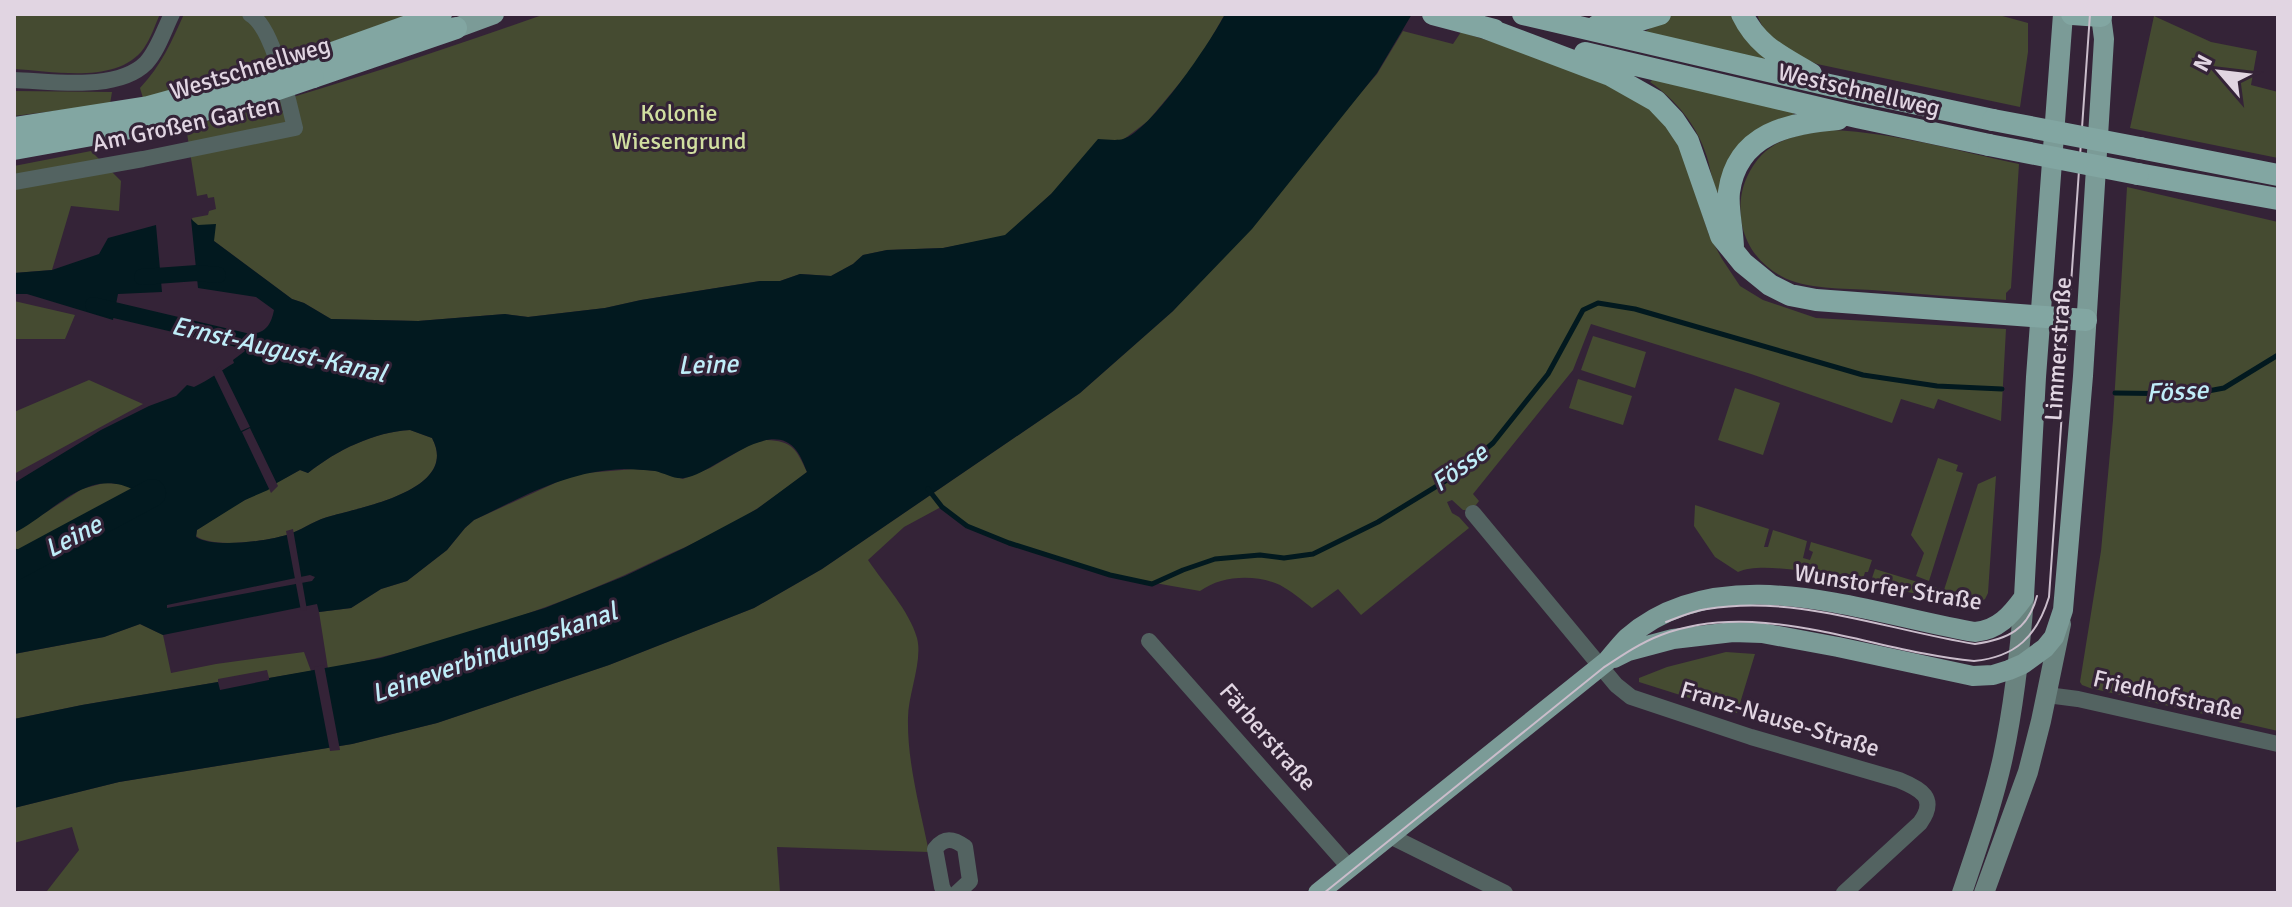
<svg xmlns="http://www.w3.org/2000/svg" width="2292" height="907" font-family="Signika,sans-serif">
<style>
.green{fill:#454b31}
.water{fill:#02191f;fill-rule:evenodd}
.pier{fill:#342337}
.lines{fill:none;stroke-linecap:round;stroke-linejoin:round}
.stream{stroke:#02191f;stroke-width:5}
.canal{stroke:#02191f;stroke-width:16}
.river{stroke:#02191f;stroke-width:28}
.minor{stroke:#536361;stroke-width:16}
.secondary{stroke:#6a837f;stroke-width:20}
.primary{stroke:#7b9b97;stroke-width:20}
.trunk{stroke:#82a6a2;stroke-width:22}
.tram{stroke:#cabdcb;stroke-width:2}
.trunk-bridge{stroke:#82a6a2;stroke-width:22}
.labels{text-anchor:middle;stroke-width:6;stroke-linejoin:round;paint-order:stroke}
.street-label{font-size:24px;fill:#e1d5e2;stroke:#342337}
.park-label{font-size:24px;fill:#d1dfa0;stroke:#342337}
.water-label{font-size:26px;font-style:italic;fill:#bfedf8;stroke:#342337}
</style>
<rect width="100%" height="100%" fill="#342337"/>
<path class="green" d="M14 14H160C155 25 151 38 144 48 118 85 53 71 14 69Z
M184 14H411L289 57 143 98 140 88C161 66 172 41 184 14Z
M545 14H1225L1198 61 1148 121 1051 194 1005 236 943 248 887 250 863 255 853 264 831 276 800 274 780 281H760L641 300 605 308 528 317 505 314 418 321 331 319 304 303 292 299 214 241 193 222 192 218 208 215 209 211 216 209 214 197 208 198 207 194 197 196 186 127C308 95 426 56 545 14Z
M1673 14H1736L1765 57 1764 61 1643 33Z
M1757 14H1995L2028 23V52L2020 107 1817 64C1792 53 1766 42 1757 14Z
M2154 16 2211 42 2257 51 2251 85 2278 92V158L2130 128Z
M1403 31 1453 44 1461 32 1570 67 1649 106 1677 138 1709 235 1722 259 1740 286 1763 300 1816 318 2006 329 2001 421 1938 399 1934 409 1901 399 1892 423 1751 374 1591 324 1573 370 1473 494 1479 501 1472 510H1463L1452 500 1447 502 1452 513 1459 517 1469 528 1361 615 1338 589 1312 608C1302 600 1291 591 1280 585 1256 574 1222 575 1200 591L1110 575 1009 543 967 526 941 507 904 527 868 560C884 584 909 610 917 638 923 661 908 694 908 718 907 762 920 808 929 852L777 847 780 893H51L47 891 79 850 72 827 14 843V808L119 782 352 744 437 723 609 665 754 608 822 569 1080 393 1173 311 1377 74Z
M1653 79 1793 112 1794 116 1778 122 1721 199C1713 187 1711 171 1707 157 1697 125 1677 101 1650 82Z
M14 91 112 92 110 104 14 116Z
M1833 130C1896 133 1958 151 2019 164L2011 288 2006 293V300C1961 297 1916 294 1872 290 1845 288 1805 290 1781 276 1761 265 1747 248 1742 225 1739 209 1740 192 1747 177 1765 139 1794 135 1833 130Z
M91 151 121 181 119 211 71 206 52 270 14 273V166Z
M2127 187 2278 222V731L2090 688 2082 685 2080 682 2101 551 2113 420Z
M14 301 75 315 65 339H14Z
M1593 336 1646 352 1635 388 1581 370Z
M1578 379 1632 396 1623 425 1569 408Z
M89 380 143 404 14 474V412Z
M1735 388 1780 403 1763 455 1718 440Z
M410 430 432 438C460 490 362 507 331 516 317 519 305 528 292 533 272 541 213 549 196 536L197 530 232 507 300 470 308 473C337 450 374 432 410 430Z
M766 440C793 441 796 449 807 472 791 484 775 497 758 508 729 528 694 543 661 558 556 609 443 645 328 669L319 612 351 608 381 589 407 581 447 550 465 528 474 520 566 478 586 473 634 469 657 471 683 479 710 468 751 444Z
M1938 458 1958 465 1956 471 1963 473 1929 581 1916 576 1924 553 1911 535Z
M1996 476 1988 593 1985 599 1977 604 1969 605 1870 584 1875 569 1944 590 1978 484Z
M104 483 124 484 136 491C127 522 54 540 25 552L15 549 14 533 82 489Z
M1695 505 1769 529 1764 547H1768L1773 530 1807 541 1803 558 1810 560 1813 552 1809 550 1811 542 1872 560 1868 572H1865L1862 582C1832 577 1764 560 1738 572L1715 557 1694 526Z
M140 624 163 635 171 673 216 664 304 652 311 671 269 678 267 670 218 679V682L82 705 14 719V654L104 637Z
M1726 652 1755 654 1737 713 1639 682V678L1667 667Z"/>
<path class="water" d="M1225 14H1412L1377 73 1252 229 1173 311 1080 393 822 569 754 608 609 665 437 723 352 744 119 782 14 808V719L82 705 218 682 220 690 269 680V678L381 658 545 608 625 576 684 548 757 509 807 472C804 465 801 456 796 450 769 416 714 474 684 478 676 480 664 473 655 471 645 470 634 469 624 469 566 471 525 496 474 520L465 528 447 550 407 581 381 589 351 608 319 612 317 604 163 635 140 624 104 637 14 654V548L26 552C54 540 127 522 136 491 88 464 53 514 14 533V483L101 430 149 406 176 396 187 385 194 387C209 380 220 371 234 363L233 360 245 351 242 346 231 343 234 333C257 335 269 335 274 310L256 297 198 288 191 219 198 225 216 224 214 241 292 299 304 303 331 319 418 321 505 314 528 317 605 308 641 300 760 281H780L800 274 831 276 853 264 863 255 887 250 943 248 1005 235 1051 194 1098 139C1105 139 1116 141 1123 139 1150 132 1212 40 1225 14ZM410 430 432 438C460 490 362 507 331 516 317 519 305 528 292 533 272 541 213 549 196 537L197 530 245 500 268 490 275 484 300 470 308 473C337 450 374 432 410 430ZM310 575 315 577 312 581 167 608V605Z
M156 225 162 292 118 294 113 320 27 294H14V273L52 270 99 254 108 238Z"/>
<path class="pier" d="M220 366 250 427 241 431 213 373Z
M250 428 278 486 271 493 242 432Z
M293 529 307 610 301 611 286 531Z
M324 665 340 750 330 751 314 667Z"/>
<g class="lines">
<path class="stream" d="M2115 393 2192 394 2224 388 2278 355
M928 489 942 507 967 526 1009 543 1110 575 1152 584 1183 570 1215 559 1260 555 1284 558 1313 554 1378 522 1455 475 1493 443 1548 374 1583 310 1598 303 1635 309 1863 375 1937 386 2002 389"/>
<path class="canal" d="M142 277 197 273 218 275
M93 305 254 343"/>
<path class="river" d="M14 567 152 493"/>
<path class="minor" d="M14 80C52 81 117 92 146 63 158 50 164 30 172 14
M14 182 143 159 295 128C288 101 274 28 250 14
M1473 513 1616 685 1631 697 1751 737 1899 780C1921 789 1938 798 1920 823L1844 893
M1149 641 1349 867
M2047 695 2078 699 2278 744
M1388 835 1505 893
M945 893 942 887 935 849C944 837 953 838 965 847L970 881 957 893"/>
<path class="secondary" d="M1962 893C1977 848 1993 803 2003 757 2014 705 2020 651 2024 597
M1984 893 2028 772 2041 721 2061 624"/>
<path class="primary" d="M456 28 494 14
M1614 658 1628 651 1673 639 1733 632 1762 633 1838 647 1973 676 1993 675 2009 670 2023 664 2045 648 2054 637 2063 610 2083 376 2102 72 2104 39 2101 16
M1318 893 1607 661C1613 654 1620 645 1627 638 1722 555 1868 614 1975 632 1998 630 2011 615 2024 597L2036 377 2063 14"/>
<path class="trunk" d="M1433 14 1494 30
M1523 14 1829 85 1993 120
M1742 14C1758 47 1781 56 1811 74
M2072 14 2101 16
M1480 26 1610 75 1656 101 1674 120 1688 141 1721 236 1743 263 1770 285 1790 295 1816 300 2086 320
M1597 26 1637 21 1660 14
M1585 53 1857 117 1989 145
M307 62 441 14
M313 77 456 28
M14 128 148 107 253 78
M2140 148 2278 175
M14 149 153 124 260 95
M2138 174 2278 199
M1733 249C1733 230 1727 210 1729 192 1737 133 1790 123 1838 119"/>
<path class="tram" d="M1666 622C1679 617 1693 611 1707 609 1797 594 1887 630 1975 644 2008 639 2028 630 2037 596
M1324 893 1603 668C1621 656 1640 643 1661 635 1761 597 1873 652 1974 661 2016 657 2037 636 2049 597L2090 14"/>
<path class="trunk-bridge" d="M253 78 307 62
M260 95 313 77
M1993 120 2140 148
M1989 145 2138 174"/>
</g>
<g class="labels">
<g class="street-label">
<text transform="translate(250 68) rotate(-17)" y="8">Westschnellweg</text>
<text transform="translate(1859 90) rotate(13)" y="8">Westschnellweg</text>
<text transform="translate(186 124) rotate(-12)" y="8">Am Großen Garten</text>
<text transform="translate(2058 349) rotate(-86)" y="8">Limmerstraße</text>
<text transform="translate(1888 587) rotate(9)" y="8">Wunstorfer Straße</text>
<text transform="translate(2168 695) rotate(13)" y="8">Friedhofstraße</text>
<text transform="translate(1780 719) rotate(17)" y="8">Franz-Nause-Straße</text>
<text transform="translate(1268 737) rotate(49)" y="8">Färberstraße</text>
</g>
<g class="park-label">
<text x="679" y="121">Kolonie<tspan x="679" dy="28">Wiesengrund</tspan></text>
</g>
<g class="water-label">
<text transform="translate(279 349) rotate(13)" y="9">Ernst-August-Kanal</text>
<text transform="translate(708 364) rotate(-2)" y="9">Leine</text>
<text transform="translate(2177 391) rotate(-3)" y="9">Fösse</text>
<text transform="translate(1459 467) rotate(-36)" y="9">Fösse</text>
<text transform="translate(73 536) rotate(-28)" y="9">Leine</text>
<text transform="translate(494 652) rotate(-19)" y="9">Leineverbindungskanal</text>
</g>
</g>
<rect width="2292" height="907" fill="none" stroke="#e1d5e2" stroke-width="32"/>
<g transform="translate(2220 72) rotate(298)" stroke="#342337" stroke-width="6" paint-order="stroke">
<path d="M0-6L14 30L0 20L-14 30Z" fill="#e1d5e2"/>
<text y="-12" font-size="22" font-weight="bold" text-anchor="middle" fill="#e1d5e2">N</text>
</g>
</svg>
